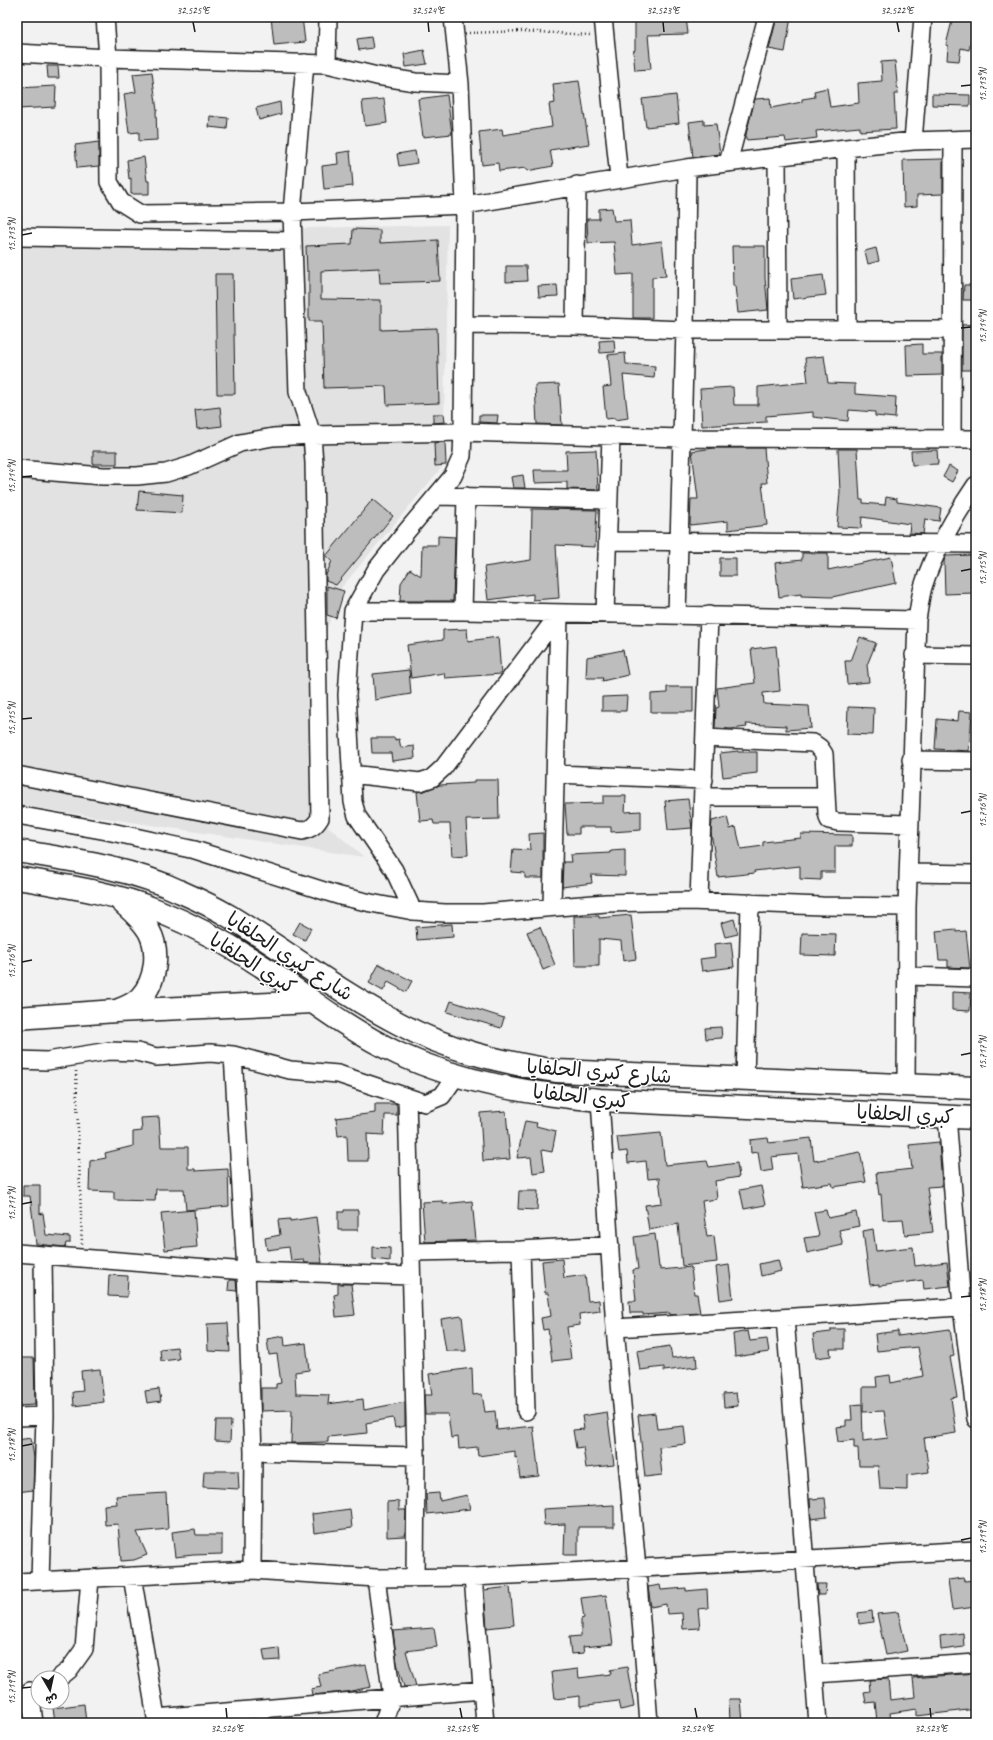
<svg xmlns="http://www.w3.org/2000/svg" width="993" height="1740" font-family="Caveat,'Playpen Sans Arabic',sans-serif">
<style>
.built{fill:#e2e2e2}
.building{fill:#bdbdbd;stroke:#1c1c1c}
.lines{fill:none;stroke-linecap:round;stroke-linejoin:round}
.minor-casing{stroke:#1c1c1c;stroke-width:20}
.major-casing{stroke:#1c1c1c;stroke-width:25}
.path{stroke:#1c1c1c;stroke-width:2.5;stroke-dasharray:1 3;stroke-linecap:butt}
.minor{stroke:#fff;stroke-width:17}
.major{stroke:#fff;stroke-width:22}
.ticks{fill:none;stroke:#1c1c1c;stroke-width:1.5}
.labels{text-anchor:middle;stroke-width:3;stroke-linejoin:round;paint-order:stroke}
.street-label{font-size:20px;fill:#1c1c1c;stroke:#fff}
.neatline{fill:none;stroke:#1c1c1c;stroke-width:1.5}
.ticks-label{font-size:10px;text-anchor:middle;fill:#1c1c1c}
</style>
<rect width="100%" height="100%" fill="#f2f2f2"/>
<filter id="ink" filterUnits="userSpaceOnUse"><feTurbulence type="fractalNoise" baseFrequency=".025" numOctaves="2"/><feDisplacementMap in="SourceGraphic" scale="8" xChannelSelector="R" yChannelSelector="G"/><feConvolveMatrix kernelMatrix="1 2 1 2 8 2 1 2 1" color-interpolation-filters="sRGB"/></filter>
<g filter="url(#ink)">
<path class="built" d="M448 225 443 466 341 588 324 637 323 822 364 857 17 805V234Z"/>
<path class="building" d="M271 17H302L305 42 274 45Z
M635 17H686L688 34 648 35 651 69 635 70 633 51 635 50Z
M777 17H791L785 52 769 49Z
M953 17H968L976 19 969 50 961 48 959 61 947 60 948 46 946 45Z
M371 37 373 48 359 50 357 39Z
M424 50 427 64 406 67 404 54Z
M895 61 898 94H894L896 129 860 131V127L816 131 817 138 786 142 785 137 746 140V134L755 99 770 98 771 108 802 102V99L815 97 814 91 827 88 830 107 859 103 858 83 882 81 881 62Z
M47 66H58L59 78H48Z
M152 72 157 111H156L157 140 139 141V132L129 133 124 94 136 92 133 74Z
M579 81 589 144 550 150 553 166 527 171 526 168 499 171 498 163 482 165 479 132 502 129 503 135 552 127 549 104 555 103 553 84Z
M56 86 55 107 17 109V88Z
M932 94 970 95V106L932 105Z
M447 95 452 134 423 137 418 99Z
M676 95 679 123 646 127 642 99Z
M384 99 387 123 365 126 362 101Z
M280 102 281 114 259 120 256 108Z
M210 116 228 118 227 129 209 127Z
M704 120V125L716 124 720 154 693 157 689 122Z
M99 142V166L77 168 75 145Z
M350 151 353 186 324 189 322 166 338 164 337 153Z
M415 151 417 163 399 166 397 154Z
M144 157 147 181H149V194H131V178L129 179 127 160Z
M943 159V194L917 195V206L904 207 903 160Z
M612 208 614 221 630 220 632 245 662 241 666 276 652 277V318H633V274L617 275 614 242 588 243 587 219H599V209Z
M353 229 380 230V243L438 240 440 281 380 283 379 268 321 271V299L381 300V330L437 328 439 403 387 405 386 386 324 388 322 321H309V271L307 272 306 246 352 244Z
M732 246H765V278L768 310 738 313 735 286H733Z
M876 248 879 261 868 264 865 251Z
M506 266H526L527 281 506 282Z
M215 274H233L235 394H217Z
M823 275 826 295 793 299 791 279Z
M557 285 558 296 539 297 538 286Z
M964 285H976L975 300H963Z
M976 324V370H962V325Z
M614 340 615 352 600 353 599 341Z
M922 344V354H942V375L907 376 906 345Z
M625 353 626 364 655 366 654 378 623 375 628 418 615 420V418L606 419 603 387 611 386 608 355Z
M824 356 828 383 855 384V394L896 397 895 418 875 416V412L849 410 848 421 813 417V412L766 416V422L702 426 700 389 733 387 734 405H758V387L808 382 805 358Z
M559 384 562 425 537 424 535 385Z
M220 407 222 426 197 429 195 410Z
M433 414H444L445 422 433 423Z
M479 415H498L497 423 479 422Z
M445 442 446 465 435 466 434 443Z
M714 448H764L767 483H762L767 525 728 530V521L690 525 691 499H698L692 451Z
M838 449H857L860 500H863V503L885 505 886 497 897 499V502L941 508 939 521 925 519 923 534 909 533 910 524 862 517 861 528 837 527 840 492Z
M596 450 598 490 567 489V482L535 483 534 470H567L566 451Z
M937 450 938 464 912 465 911 451Z
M93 451H117V464H93Z
M949 466 958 471 952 482 943 477Z
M523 475 525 488H513L511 477Z
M139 491 183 495 182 513 137 510Z
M373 499 393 516 336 585 326 581V575L332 561 326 556Z
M532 509 597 510 595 547 556 545 559 598 533 600V594L488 600 484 567 531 560Z
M438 536 455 537 453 601H400L401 583 410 569 421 576 422 545H438Z
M802 553H828V570L891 557 896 583 832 597 801 596V594L779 597 775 563 802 560Z
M972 555 973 593 945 594 944 561 946 556Z
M720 558H736V576H720Z
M327 586 344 591 336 618 327 615Z
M467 629 468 641 498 637 501 674 445 678 444 673 411 678 407 645 443 640V630Z
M860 637 876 643 867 665 869 682 847 684 845 661H851Z
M776 646 780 691 763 693 764 704 809 706 811 728 786 730V726L746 724 747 727 731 729 715 728 716 708 719 707 717 688 755 683 751 649Z
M623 650 628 675 602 681 603 678H586L587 657Z
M409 670 411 694 375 700 373 674Z
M667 687H693V712H651V694L667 693Z
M627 696 626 711H602V697Z
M848 707 874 708 873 735 847 734Z
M959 711 972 712 969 751 935 749 937 719 958 721Z
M371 738H395V740L399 739 401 748 414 746 415 758 392 761 391 753H372Z
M738 751V752H757V773L723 777 720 753Z
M474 780H498L499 819 466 820 468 855 452 856 450 824H434L433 820 420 821 417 792 423 791 440 785 474 783Z
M603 796H626L625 812 641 811V830L611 832V827H579V834H567L565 804 603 803Z
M688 799 692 828 668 830 665 801Z
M727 817 730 829 736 827 741 849 763 846V842L801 838V834L852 835V846H835V872H821V880L800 879V866L754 871 755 873 718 877 711 832 712 821Z
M543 833V878H525V873L511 872 513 849 530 850 529 834Z
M625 850V876L591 875 592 883 562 887 563 862H571L570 855 611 853V851Z
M631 915 636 959 623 961 621 941 599 939V966H575L574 916H599V918Z
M734 919 738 934 725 937 721 923Z
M300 922 311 928 305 940 293 934Z
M452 924 453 937 417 940 416 927Z
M540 927 555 965 543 970 527 932Z
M956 929V932L966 931 970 968 948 967V960H939L936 931Z
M802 933 836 934 835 956 801 955Z
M731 942 734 967 702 971 700 959 715 957 714 944Z
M379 964 412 981 406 992 388 982 383 991 369 983Z
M952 992 971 993 970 1011 952 1010Z
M451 1001 504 1018 501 1028 447 1012Z
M721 1027 722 1038 706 1039 705 1028Z
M375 1104H397V1115H385L384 1135 367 1134 368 1161H348L347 1135 338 1136 336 1118 375 1113Z
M506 1111 510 1159 483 1161 480 1113Z
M159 1117 161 1147H188V1169H195V1171L228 1169 229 1206 186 1210 184 1189H156L155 1201 114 1200V1192L89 1191 90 1161 106 1158 105 1153 133 1146V1132L142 1131 141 1118Z
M525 1121 537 1123 536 1126 556 1131 552 1152 542 1150 545 1171 533 1173 531 1157 517 1158Z
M661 1133 665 1165 707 1161 709 1167 737 1163 739 1177 715 1181 717 1199 702 1201 707 1237 714 1236 717 1262 682 1266 678 1224 649 1230 645 1205 662 1203 659 1178 648 1179 646 1161 628 1163 627 1151 619 1152 617 1137Z
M768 1138 769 1143 811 1138 814 1161 860 1152 866 1182 833 1187 832 1183 803 1187 798 1154 771 1157 773 1170 761 1172 758 1152 751 1153 750 1140Z
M939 1142 942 1186 927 1187 933 1232 905 1235 903 1219 883 1220 881 1194 879 1195 876 1173 912 1169 909 1145Z
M23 1185H40V1214L43 1213 46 1235 70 1237V1243H66L65 1247 36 1244 30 1196H23Z
M761 1186 765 1205 744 1209 740 1190Z
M519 1191H538L537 1210 518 1209Z
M443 1201V1204L472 1201 476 1240 425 1242 422 1202Z
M194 1210 197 1247 165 1250 161 1213Z
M344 1210H358V1230H338V1212H344Z
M826 1210 828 1218 856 1212 859 1226 839 1230 843 1245 807 1253 804 1238 819 1236 814 1212Z
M316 1217 322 1263H305L304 1260 291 1261 289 1247 267 1250 265 1238 280 1235 278 1220 290 1219V1221Z
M873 1229 876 1251 913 1247 915 1266 947 1262 950 1286 924 1289 923 1280 879 1286V1284L870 1285 863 1231Z
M655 1234 659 1267H660V1270L691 1267 694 1294H697L700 1313 670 1315V1313L643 1315V1313H630L629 1301H636L633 1270 638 1269 634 1237Z
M373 1247 390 1248V1261L373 1259Z
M562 1259 564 1278 585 1275 588 1301 599 1300 600 1311 579 1314 580 1325 567 1327 571 1359 552 1361 548 1329 543 1330 541 1318 551 1316 548 1293H545L542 1261Z
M778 1260 781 1271 761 1276 759 1264Z
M729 1265 733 1298 720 1300 716 1267Z
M109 1275 128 1276 127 1297 108 1296Z
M229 1280H236L237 1291 228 1290Z
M338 1284H351L355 1315 336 1317 334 1295 338 1294Z
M462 1316 466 1351H446L441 1319Z
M228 1323 230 1352 208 1351 207 1324Z
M831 1329H844V1349H830L831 1356 816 1358 813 1334 831 1332Z
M950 1329 954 1356 950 1357 957 1397 951 1398 956 1433 924 1438 929 1472 907 1475V1490L880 1489 878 1466H859L858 1448H854V1440L838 1442 836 1427 846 1426V1420H852L851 1405 862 1404 863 1441 888 1438 884 1411 863 1412V1387H877L876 1377 890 1375 891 1383 923 1376 918 1347 877 1351 875 1334 898 1331V1336Z
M748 1331 750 1341 767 1339 769 1352 735 1357 733 1334Z
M284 1336 285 1346 306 1343 309 1370 295 1372 296 1394 329 1395 328 1404 363 1399 364 1410 405 1402V1426L395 1428 393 1418 366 1423 367 1433 328 1437V1442L291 1443 292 1410 261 1411V1388H276V1384L281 1383 277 1354 269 1355 267 1339Z
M670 1346 672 1358 696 1355 697 1367 664 1371V1367L640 1370 637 1351Z
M177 1347 179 1359 161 1361 160 1349Z
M17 1358H34L35 1405 17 1406Z
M472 1368 473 1395 482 1394 485 1412 495 1411 497 1430 533 1426 539 1476 520 1478 517 1457 515 1458V1451L478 1456 477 1447 459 1449 458 1437 451 1438 448 1414H425L424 1395H432L429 1374Z
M100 1369 104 1402 74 1406 73 1392 83 1391 81 1371Z
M159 1389 161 1401 147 1403 145 1391Z
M736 1393 738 1406 724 1407 723 1394Z
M607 1412 614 1465 586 1468 583 1447 576 1448 573 1430 584 1429 582 1416Z
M655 1413 657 1429 684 1426 686 1444 659 1447 662 1475 645 1477 638 1415Z
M216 1421H231L230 1442 215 1441Z
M31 1438 34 1458 33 1490 17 1492V1440Z
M204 1471H238L239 1489 203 1487Z
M166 1493 168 1529 137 1532 147 1555 134 1560 121 1561 118 1524 105 1525 104 1505 117 1504 116 1496Z
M439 1493 440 1501 467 1495 470 1509 427 1514 426 1494Z
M825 1498 827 1517 811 1519 810 1499Z
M399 1501V1510H406L405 1536 387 1537V1502Z
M614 1505V1527H578V1555H564L565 1524 544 1525 543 1509Z
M350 1509 352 1528 314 1533 312 1514Z
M195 1529 196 1535H222V1554L193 1555 175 1557 172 1532Z
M963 1578 964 1581 976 1580V1607L952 1610 948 1580Z
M817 1584H826L825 1595H818Z
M660 1585 661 1590 686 1588V1591L707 1589 708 1608 698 1609 700 1628 683 1629 682 1613 667 1614 666 1604 651 1607 648 1587Z
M510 1587 514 1625 487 1628 484 1590Z
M606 1595 613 1644 583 1647 584 1653 571 1654 569 1637 581 1636V1619L584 1618 581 1598Z
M872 1611 873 1622 859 1624 858 1613Z
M898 1612 907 1651 886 1655 877 1614Z
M434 1628 437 1647 406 1651 416 1686 404 1687 397 1663 393 1631Z
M963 1633 964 1647 941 1650 940 1636Z
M279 1648 280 1660 265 1661 263 1650Z
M366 1665 371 1687 346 1692 312 1695 311 1689 321 1687 318 1674Z
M627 1667 634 1707 620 1710 618 1701 580 1706V1696L555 1699 552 1672 578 1669 579 1678 611 1674 610 1670Z
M976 1673V1709L917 1716V1709L890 1713 891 1721 877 1722 875 1702 866 1703 864 1692 870 1691 869 1680 888 1679 890 1700 915 1697 913 1678Z
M729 1699H741L743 1723H730Z
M84 1704 86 1723H55L53 1708Z"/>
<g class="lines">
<defs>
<path id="minor" d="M105 17 108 58 109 182 121 202 140 214 292 212 465 205 687 168 846 148 913 141 976 139
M603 17 619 178
M17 53 108 58 327 64 377 76 415 82 460 84
M327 64 328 17
M913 141 923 17
M846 148 847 330
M777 156 778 330
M728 163 767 17
M17 237 293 241
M464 325 575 326 685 330H952
M575 326 577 185
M952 439 953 140
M17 469 103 476H137L166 473 189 466 240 443 273 437 312 435 463 432 682 438 976 439
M437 496 609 500
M607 541 976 544
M353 611H463L917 620
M463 611 466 496
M605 614 611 436
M677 615 685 330 687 168
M914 655 976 656
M705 738 813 743 820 748 824 754 827 813 829 820 838 822 909 824
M911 760 976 761
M351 774 420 782 432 778 443 768 559 614
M556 774 704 780
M17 775 302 831C311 829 315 826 320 818L314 463 312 435 298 392 292 212 305 63
M703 797H826
M17 815 107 831 195 850 340 896 371 903 413 911 445 913H483L606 903 689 901 822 906 907 907
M908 873 976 874
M699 901 709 615
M552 907 559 614
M413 911 394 870 357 816 353 802 347 695 353 611 376 570 406 532 453 476 462 456 463 432 465 205 460 84 453 17
M907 976 976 978
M233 1055 246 1271 253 1452 252 1570
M17 1060 47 1061 109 1051 137 1052 156 1057 210 1053 233 1055 290 1070 338 1074 425 1103 442 1096 456 1076
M745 1079 750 903
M906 1085 907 907 917 620C919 609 920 597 923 587 933 554 956 514 976 485
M407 1097 416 1456 415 1578
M600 1100 615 1328 637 1569 649 1723
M947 1116 962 1307 976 1419
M521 1250 526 1411
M412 1252 521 1250 610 1245
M17 1253 246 1271 411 1276
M785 1318 818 1723
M615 1328 976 1306
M17 1417 45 1416
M253 1452 416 1456
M132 1576 157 1723
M473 1577 485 1723
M376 1578 392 1697 383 1723
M40 1581 45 1416 43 1255
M17 1582 252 1570 376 1578 473 1577 976 1550
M814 1674 976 1663
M59 1678 69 1670 84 1649 90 1579
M30 1691 34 1723
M156 1718 482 1690"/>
<path id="major" d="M17 851C71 860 131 868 181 892 197 899 214 907 229 916 286 951 339 992 398 1023 447 1050 501 1062 556 1071L976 1088
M17 878C64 886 112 892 156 910 203 929 248 955 289 985 324 1010 360 1036 399 1054 462 1083 532 1094 600 1100L976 1118
M119 1010C127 1007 134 1004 140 998 156 982 160 951 149 931 142 919 131 910 121 901
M17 1018 116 1011 313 1002"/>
</defs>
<use href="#minor" class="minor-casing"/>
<use href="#major" class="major-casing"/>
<path class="path" d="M469 33 522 31 590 35
M76 1071 82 1244"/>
<use href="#minor" class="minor"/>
<use href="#major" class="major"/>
</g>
</g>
<path class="ticks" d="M193 22 195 32M428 22 429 32M663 22 664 32M897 22 899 32M961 86 971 85M22 235 32 233M961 328 971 327M22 477 32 476M961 571 971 569M22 719 32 718M961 813 971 811M22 962 32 960M961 1055 971 1053M22 1204 32 1202M961 1297 971 1296M22 1446 32 1444M961 1540 971 1538M22 1688 32 1687M226 1708 227 1718M460 1708 462 1718M695 1708 697 1718M930 1708 931 1718"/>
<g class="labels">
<g class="street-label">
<text transform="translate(290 956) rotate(33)" y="7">شارع كبري الحلفايا</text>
<text transform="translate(253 963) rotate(32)" y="7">كبري الحلفايا</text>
<text transform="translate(599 1071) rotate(4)" y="7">شارع كبري الحلفايا</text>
<text transform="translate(581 1096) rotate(6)" y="7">كبري الحلفايا</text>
<text transform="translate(905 1114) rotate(3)" y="7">كبري الحلفايا</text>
</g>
</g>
<rect width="993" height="1740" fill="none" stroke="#fff" stroke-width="44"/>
<g transform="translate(50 1690) rotate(171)"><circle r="19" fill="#ffffff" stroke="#a4a4a4"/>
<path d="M0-3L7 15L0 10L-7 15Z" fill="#1c1c1c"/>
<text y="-6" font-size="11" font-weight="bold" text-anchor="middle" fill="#1c1c1c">ش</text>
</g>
<rect x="22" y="22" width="949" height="1696" class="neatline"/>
<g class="ticks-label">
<text x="193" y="14">32.525°E</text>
<text x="428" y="14">32.524°E</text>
<text x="663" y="14">32.523°E</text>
<text x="897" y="14">32.522°E</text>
<text transform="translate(982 85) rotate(-90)" y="4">15.713°N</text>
<text transform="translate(11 235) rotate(-90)" y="4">15.713°N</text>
<text transform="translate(982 327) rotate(-90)" y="4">15.714°N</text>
<text transform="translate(11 477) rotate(-90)" y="4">15.714°N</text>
<text transform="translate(982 569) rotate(-90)" y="4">15.715°N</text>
<text transform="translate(11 719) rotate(-90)" y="4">15.715°N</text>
<text transform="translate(982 811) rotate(-90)" y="4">15.716°N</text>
<text transform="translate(11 962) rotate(-90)" y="4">15.716°N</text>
<text transform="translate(982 1053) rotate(-90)" y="4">15.717°N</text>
<text transform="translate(11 1204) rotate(-90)" y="4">15.717°N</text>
<text transform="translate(982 1296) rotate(-90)" y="4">15.718°N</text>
<text transform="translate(11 1446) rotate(-90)" y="4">15.718°N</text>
<text transform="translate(982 1538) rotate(-90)" y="4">15.719°N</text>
<text transform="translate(11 1688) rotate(-90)" y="4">15.719°N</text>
<text x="227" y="1732">32.526°E</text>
<text x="462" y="1732">32.525°E</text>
<text x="697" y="1732">32.524°E</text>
<text x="931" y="1732">32.523°E</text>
</g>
</svg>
